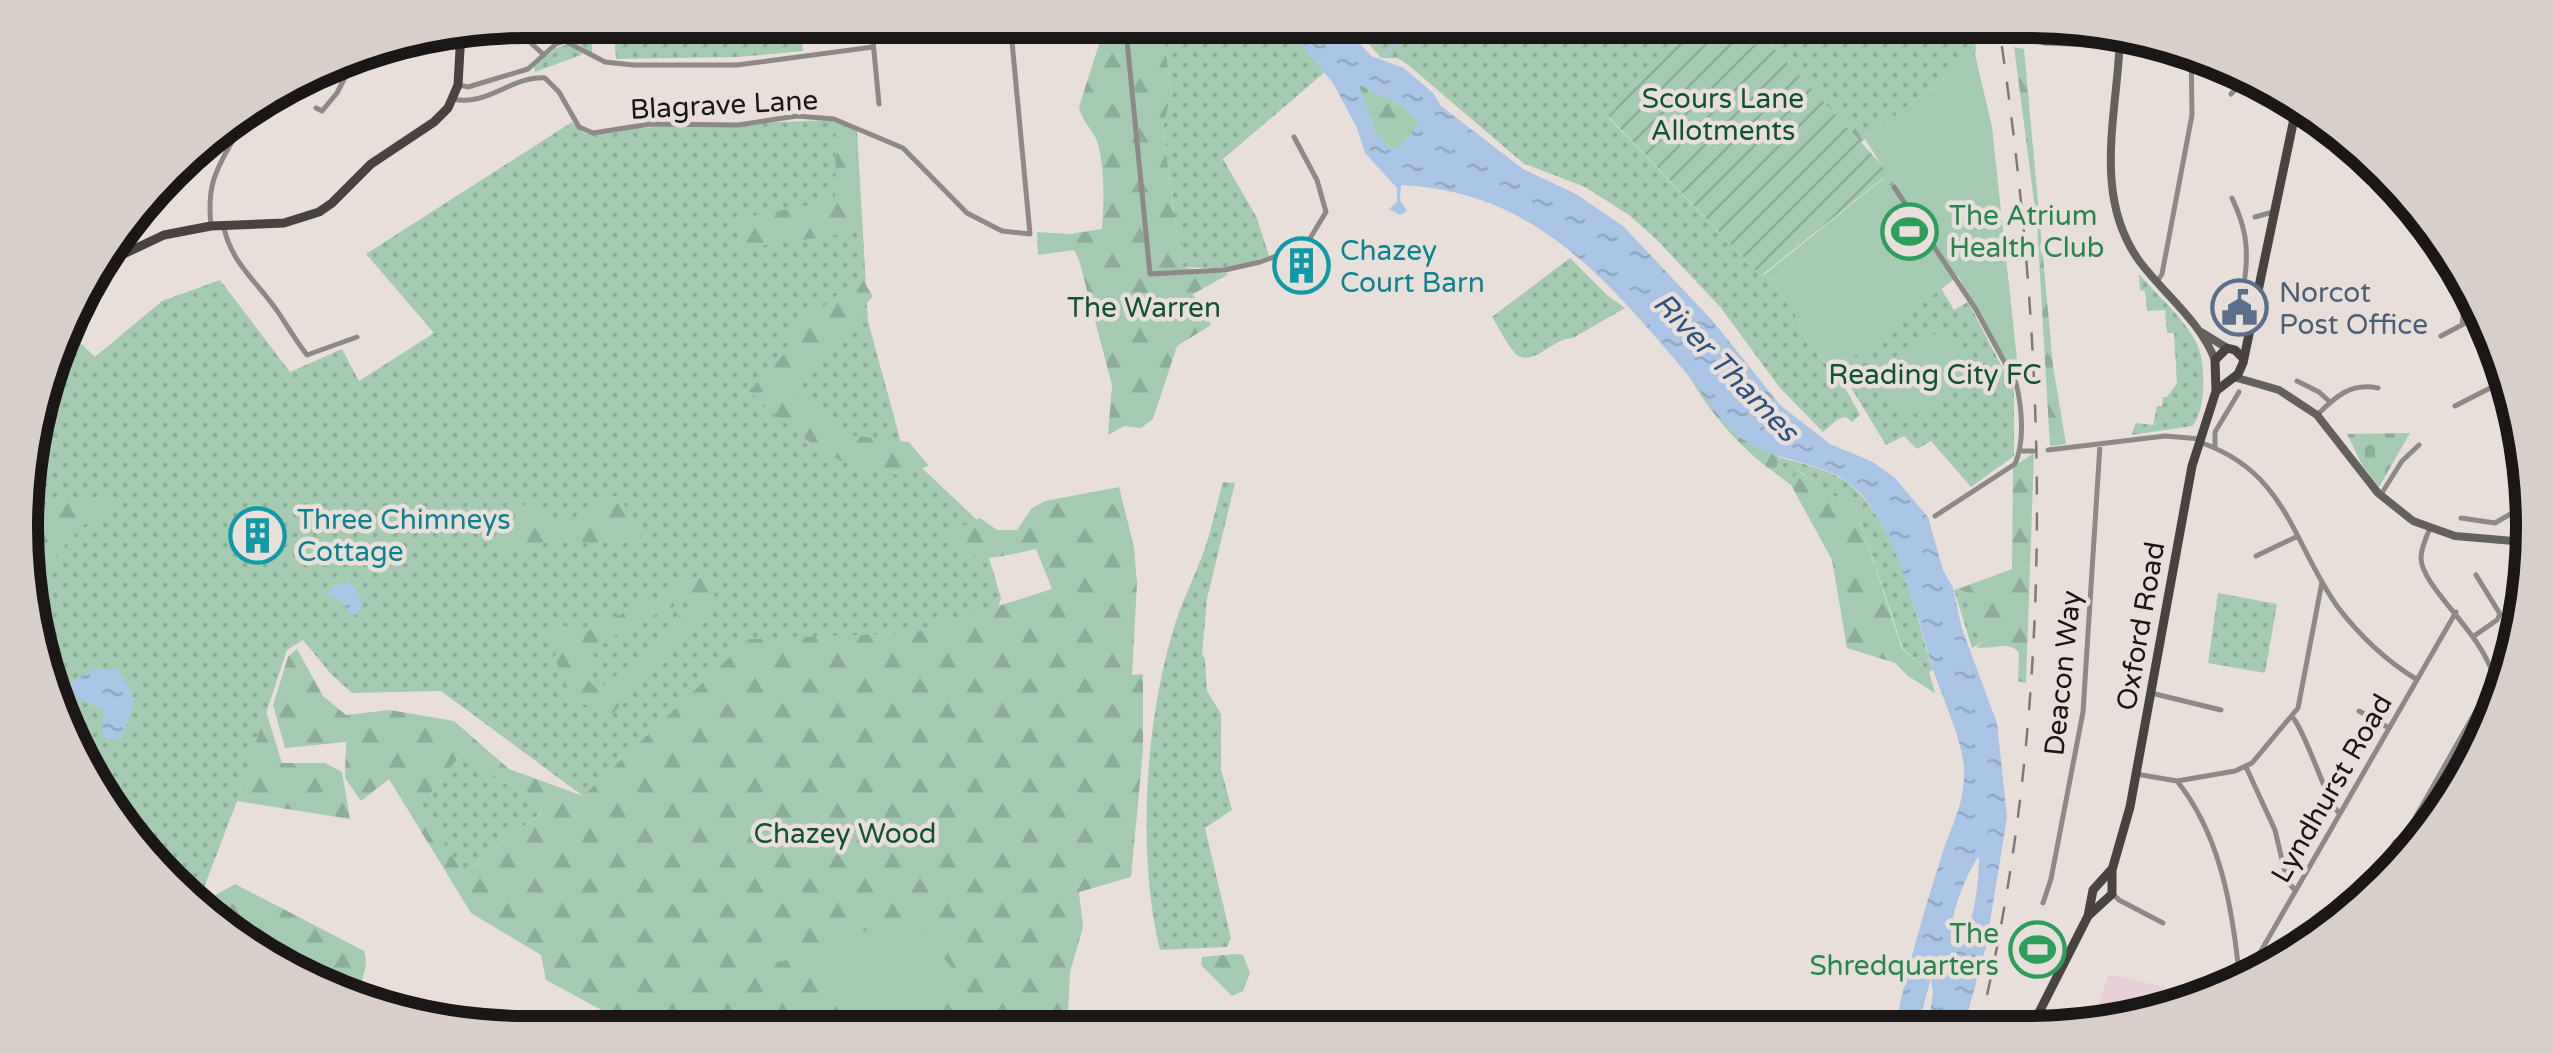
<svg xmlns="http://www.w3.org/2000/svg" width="2553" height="1054" font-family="'Varela Round',sans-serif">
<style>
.education{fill:#e9cfd6}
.grass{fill:url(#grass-dots)}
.forest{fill:url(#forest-firs);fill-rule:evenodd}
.cemetery{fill:url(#cemetery-stones)}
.garden{fill:url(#garden-furrows)}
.pitch{fill:#a5cab2}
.water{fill:url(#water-ripples);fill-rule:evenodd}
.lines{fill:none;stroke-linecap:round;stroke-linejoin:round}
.stream{stroke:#aac4e6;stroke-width:2.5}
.street{stroke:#8c8987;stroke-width:5}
.secondary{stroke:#64605c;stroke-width:8}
.primary{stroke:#48433f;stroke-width:9}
.rail{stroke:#7f7976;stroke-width:2.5;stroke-dasharray:18 18;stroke-linecap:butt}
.labels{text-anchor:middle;stroke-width:9;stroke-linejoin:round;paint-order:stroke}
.park-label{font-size:28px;fill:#105331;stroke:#e8dfdb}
.street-label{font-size:28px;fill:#1b1716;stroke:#e8dfdb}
.leisure-label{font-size:28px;fill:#27864d;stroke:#e8dfdb;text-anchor:start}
.culture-label{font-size:28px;fill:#0d838f;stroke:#e8dfdb;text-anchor:start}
.service-label{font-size:28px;fill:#4e5e75;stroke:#e8dfdb;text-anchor:start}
.water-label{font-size:30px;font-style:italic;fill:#305381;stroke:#e8dfdb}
.rim{fill:none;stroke:#1b1716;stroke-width:12}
</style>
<defs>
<pattern id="grass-dots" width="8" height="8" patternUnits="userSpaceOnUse" patternTransform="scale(2.5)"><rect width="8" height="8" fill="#a5cab2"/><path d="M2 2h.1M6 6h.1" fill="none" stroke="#8dad98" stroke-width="1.8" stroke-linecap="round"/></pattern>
<pattern id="forest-firs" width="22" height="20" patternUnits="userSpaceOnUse" patternTransform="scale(2.5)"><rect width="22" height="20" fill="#a5cab2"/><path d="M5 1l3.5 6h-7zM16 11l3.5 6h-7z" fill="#8dad98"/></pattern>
<pattern id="cemetery-stones" width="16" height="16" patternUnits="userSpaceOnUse" patternTransform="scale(2.5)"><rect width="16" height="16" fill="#a5cab2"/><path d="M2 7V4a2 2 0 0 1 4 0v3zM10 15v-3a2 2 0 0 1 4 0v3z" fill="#8dad98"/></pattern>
<pattern id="garden-furrows" width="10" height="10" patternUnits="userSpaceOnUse" patternTransform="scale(2.5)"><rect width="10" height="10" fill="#a5cab2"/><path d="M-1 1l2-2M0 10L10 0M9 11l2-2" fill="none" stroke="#8dad98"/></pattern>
<pattern id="water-ripples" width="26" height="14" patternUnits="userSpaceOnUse" patternTransform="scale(2.5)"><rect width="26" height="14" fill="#aac4e6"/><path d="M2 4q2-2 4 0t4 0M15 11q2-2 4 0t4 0" fill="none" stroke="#92a8c5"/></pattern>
</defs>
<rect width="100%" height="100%" fill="#e8dfdb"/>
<path class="education" d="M2109 974 2190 993 2187 1001 2126 1019 2096 1012Z"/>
<path class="grass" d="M572 20H593L592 53 572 40 554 42Z
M625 20H800L803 51 739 57 616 59 613 21Z
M1162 20H1264L1273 32 1300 42 1325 72 1223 159 1257 218 1269 256 1229 269 1181 267 1163 127 1171 92Z
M1348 20H1505L1532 41 1528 29 1521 24 1524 20H1697L1608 117 1761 276 1765 274 1793 309 1806 340 1842 382 1860 415 1852 422 1846 417 1838 419 1823 432 1780 388 1721 308 1657 240 1629 215 1585 187 1523 163 1407 64 1397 58H1381Z
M1748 20H1972L1976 50 1975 54 1861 142Z
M568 44 582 53 581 55 535 72 534 67 556 48Z
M829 120 857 130 868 321 903 450 978 521 1001 598 990 634 583 796 441 691 352 693 331 674 303 640 287 650 237 801 197 906 105 808 30 626 24 460 68 331 95 357 162 301 220 280 290 372 342 349 359 381 434 333 366 254 572 122 584 133 595 135 631 128Z
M1570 258 1608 296 1625 308 1573 338C1554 337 1531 370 1515 353 1506 343 1499 328 1492 317Z
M2139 274C2157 295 2183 317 2196 342 2206 360 2207 410 2192 426L2131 435 2136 423 2153 425 2157 406H2162L2163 397H2167L2177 383 2174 333H2167L2165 310 2147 311 2145 291 2140 290Z
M1941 288 1954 310 1968 302 2014 390V456L1971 487 1931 441 1917 449 1904 436 1886 445 1839 368Z
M1779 457C1805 465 1837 470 1857 491 1902 536 1913 611 1933 670L1929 672 1903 649 1854 502 1845 504 1798 470 1791 485 1775 473Z
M1223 482 1235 483 1207 599 1202 654 1205 659 1207 691 1221 714V769L1232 810 1205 828 1231 938 1227 947 1160 950C1137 857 1145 726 1172 634 1180 604 1195 577 1205 548 1212 527 1217 504 1223 482Z
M1958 589 1970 594 1985 634V640L1972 648 1954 590Z
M2218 593 2277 604 2265 673 2208 663Z
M463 752 544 811 463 873 419 806Z"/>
<path class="forest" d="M1099 20H1162L1171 93 1163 128 1181 267 1229 274 1193 294 1211 325 1177 346 1153 419 1141 428 1124 426 1108 435 1112 385 1079 260 1074 250 1038 255 1037 232 1070 234 1102 229C1104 201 1105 171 1098 144 1094 131 1082 122 1079 107L1100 41Z
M1748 20H1755L1865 139 1861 142Z
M2014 47 2024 49 2053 366 2066 444 2050 446 2037 224Z
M1361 85 1401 105 1419 122 1403 144 1392 149 1375 132 1358 86Z
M836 124 856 134 858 232 744 248 736 219 835 200Z
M860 276 873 296 810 372 796 395 848 435 909 442 929 466C919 469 908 474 898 474 845 478 785 425 749 391L790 348 787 334 798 318 819 310Z
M1689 376 1739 437 1779 457 1775 473C1740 448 1711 414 1689 376Z
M2034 453 2026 683 2018 681 2019 653C2008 639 1992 651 1976 647L1985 640V634L1975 630 1968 604 1970 594 1958 589 2012 569 2013 467Z
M1797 470 1845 503 1854 502 1902 649 1929 672 1935 693 1908 676 1895 663 1847 648 1832 560 1791 485Z
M1119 487 1134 547 1137 583 1132 675 1143 674V750L1131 877 1079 892 1083 927 1070 972 1067 1032 646 1034 546 980 541 955 471 913 389 779 361 801 345 778 346 742 285 748 273 705 288 657 297 649 323 696 346 715 390 710 454 721 509 769 583 796 749 639 913 633 1052 589 1036 549C998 557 972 568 942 537L980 518 997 530H1017L1032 508 1045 501ZM463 752 543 812 463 873 420 806Z
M619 496 642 536 595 543 552 540 504 554 492 539 517 509 528 503 547 522 568 523 597 498Z
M78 497H117V506L82 526 41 573 28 568 26 509Z
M699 576 711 587 717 601 613 713C568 703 572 696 554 657L557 652 543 631 565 626 582 634ZM697 598 643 654 598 690 587 679C588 667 590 658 598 649 618 629 670 607 697 598Z
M266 711 282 763H325L342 772 350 819 237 801Z
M235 884 364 951C370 967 360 987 351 1000L219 930 196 906Z
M1235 954 1243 955 1250 973 1243 991 1232 996 1201 965 1202 957Z"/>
<path class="cemetery" d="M2410 433 2379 487 2362 465 2347 434Z"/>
<path class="garden" d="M1697 20H1748L1881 164 1896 186 1892 189 1883 178 1761 276 1608 116Z"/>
<path class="pitch" d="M1975 54 1992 127 2018 369 2012 371 1958 276 1834 372 1806 340 1793 309 1765 274 1884 178 1892 188 1895 186 1865 139Z
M1945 328 1975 379 1902 421 1872 370Z
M909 915 952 968 939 1033H873L838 1009 808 973 788 960 752 967 744 951 765 940 792 936 803 954Z"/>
<path class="water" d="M1281 20H1339L1371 56 1404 68 1433 93 1441 106 1523 169 1576 194 1623 226 1712 320 1780 405 1830 444 1871 461 1894 477 1928 517 1943 570 1953 588 1962 629 1997 723 2007 817 1986 947 1963 1030H1928L1933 992 1931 978 1917 1030H1894C1907 971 1923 913 1942 855 1952 823 1965 805 1964 769 1963 742 1944 702 1935 675 1917 621 1898 529 1856 489 1824 459 1774 464 1740 437 1720 422 1699 388 1682 368 1603 275 1532 191 1401 185L1400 200 1407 211 1400 215 1389 209 1397 202V188L1365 153 1357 128 1333 83ZM1359 85 1401 105 1419 122 1403 144 1392 149 1375 132ZM1979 856C1979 878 1975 939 1952 946 1946 924 1965 875 1979 856Z
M348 582 355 587 363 606 355 615H351L341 601 329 595 332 587Z
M94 669H117C139 699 136 705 121 738L107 739 102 732 104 712C92 700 76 703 65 692L67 685Z"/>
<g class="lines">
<path class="stream" d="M1414 25 1419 20
M1382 57 1409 31"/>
<path class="street" d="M871 20 879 104
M1125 20 1150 274 1225 270 1260 262 1306 245 1326 212 1317 180 1294 137
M2034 21 2044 43 2120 46
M509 23 544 55
M2192 65H2219
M458 85 468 87 528 69 556 44 565 41 605 62 633 65H737L873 47
M2231 94 2237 88V75
M453 99C487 107 513 75 545 78L559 92 579 127 593 133 650 124 738 125 797 116 834 119 903 148 967 213 1002 231 1030 234 1010 20
M316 108 322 111 337 93 359 50
M2294 117 2315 120
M1894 187 1975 308 2016 383C2022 407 2025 442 2015 464L1935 516
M2232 198C2245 226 2249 246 2245 277
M2255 217 2273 212
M211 226C207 187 214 173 233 140
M224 228C232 265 260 284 280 315 289 329 297 342 307 355L357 337
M2434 246 2451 264
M2458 273 2466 292 2462 325
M2157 282 2162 274 2192 115 2191 48
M2441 336 2475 318
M2499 372 2504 391
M2297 381 2319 392 2330 402
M2455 406 2500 383
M2317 415C2335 397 2351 382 2378 388
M2202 443C2287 473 2292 542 2337 606 2359 635 2385 660 2416 679
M2215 447V432L2239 392
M2048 450 2165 436 2201 439
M2021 451H2033
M2380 496 2402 461 2419 445
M2461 518 2495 523 2519 509 2530 510
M2256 556 2298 536
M2474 636 2497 620 2500 614 2476 575
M2491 667 2510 661
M2151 693 2221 710
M2359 711 2389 728
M2294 719C2309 740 2327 803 2340 814
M2246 767 2275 830 2287 881 2295 890
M2136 774 2177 781 2235 771 2252 763 2298 708 2322 582
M2177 781C2218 832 2231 900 2238 964L2249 972
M2393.5 846a5.5 5.5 0 1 1 11 0a5.5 5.5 0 1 1-11 0Z
M2402 841 2494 679C2485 635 2421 587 2421 558 2421 548 2426 537 2430 528
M2114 895 2119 900 2163 923
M2366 902 2397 851
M2043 903 2051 879 2083 712 2100 445
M2242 984 2456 612
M2190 989 2212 994"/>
<path class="secondary" d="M2120 36C2118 112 2091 195 2140 262 2165 295 2200 321 2215 360
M2201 332 2227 348
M2234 377 2279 390 2317 415 2378 493 2413 521 2455 536 2525 542"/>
<path class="primary" d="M86 280 113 259 164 235 211 226 284 223 319 212 332 203 371 164 434 122 448 108 458 85 461 31
M2216 391 2238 374 2243 363 2296 109
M2088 916 2112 894V870L2130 807 2192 466 2216 391 2215 360 2227 348 2235 350 2243 358
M2030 1030 2088 916 2093 890 2111 870"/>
<path class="rail" d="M1979 1030C2058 701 2048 352 1998 20"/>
</g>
<defs>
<symbol id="stadium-ring" viewBox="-11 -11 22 22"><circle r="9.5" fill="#e8dfdb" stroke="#2e9e5b" stroke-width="1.5"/><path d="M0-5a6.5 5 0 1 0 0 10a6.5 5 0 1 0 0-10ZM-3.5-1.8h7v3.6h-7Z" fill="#2e9e5b"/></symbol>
<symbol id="building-ring" viewBox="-11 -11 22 22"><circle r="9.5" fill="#e8dfdb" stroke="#0f9aa8" stroke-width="1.5"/><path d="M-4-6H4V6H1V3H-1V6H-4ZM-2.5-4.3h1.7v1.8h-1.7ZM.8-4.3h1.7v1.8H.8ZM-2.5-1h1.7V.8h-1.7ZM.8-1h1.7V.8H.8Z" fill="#0f9aa8"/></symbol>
<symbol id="civic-ring" viewBox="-11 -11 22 22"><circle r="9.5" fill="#e8dfdb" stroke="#5c6f8a" stroke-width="1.5"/><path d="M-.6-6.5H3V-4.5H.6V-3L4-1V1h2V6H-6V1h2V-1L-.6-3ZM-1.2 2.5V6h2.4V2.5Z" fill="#5c6f8a"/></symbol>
</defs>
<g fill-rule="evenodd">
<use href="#stadium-ring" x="1878" y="200" width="63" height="63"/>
<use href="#building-ring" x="1270" y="234" width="63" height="63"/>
<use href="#civic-ring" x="2208" y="276" width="63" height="63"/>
<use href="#building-ring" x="226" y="504" width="63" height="63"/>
<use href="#stadium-ring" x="2006" y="918" width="63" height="63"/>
</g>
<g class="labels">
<g class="park-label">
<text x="1723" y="108">Scours Lane<tspan x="1723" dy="32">Allotments</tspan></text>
<text x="1144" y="317">The Warren</text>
<text x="1935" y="384">Reading City FC</text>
<text x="845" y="843">Chazey Wood</text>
</g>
<g class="street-label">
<text transform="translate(724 104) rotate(-3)" y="10">Blagrave Lane</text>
<text transform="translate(2140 626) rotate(-80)" y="10">Oxford Road</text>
<text transform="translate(2062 673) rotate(-84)" y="10">Deacon Way</text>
<text transform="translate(2331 788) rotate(-60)" y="10">Lyndhurst Road</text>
</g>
<g class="leisure-label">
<text x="1949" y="225">The Atrium<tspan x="1949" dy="32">Health Club</tspan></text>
<text x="1999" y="943" text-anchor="end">The<tspan x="1999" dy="32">Shredquarters</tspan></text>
</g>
<g class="culture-label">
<text x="1340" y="260">Chazey<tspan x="1340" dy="32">Court Barn</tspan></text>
<text x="297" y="529">Three Chimneys<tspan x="297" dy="32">Cottage</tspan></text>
</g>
<g class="service-label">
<text x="2279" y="302">Norcot<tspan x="2279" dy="32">Post Office</tspan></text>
</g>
<g class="water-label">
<text transform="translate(1726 367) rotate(46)" y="10">River Thames</text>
</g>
</g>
<path d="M0 0H2553V1054H0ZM527 38H2027A489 489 0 0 1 2516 527V527A489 489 0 0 1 2027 1016H527A489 489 0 0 1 38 527V527A489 489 0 0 1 527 38Z" fill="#d8cfcb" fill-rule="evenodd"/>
<path class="rim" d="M527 38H2027A489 489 0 0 1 2516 527V527A489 489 0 0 1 2027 1016H527A489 489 0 0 1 38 527V527A489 489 0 0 1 527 38Z"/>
</svg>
